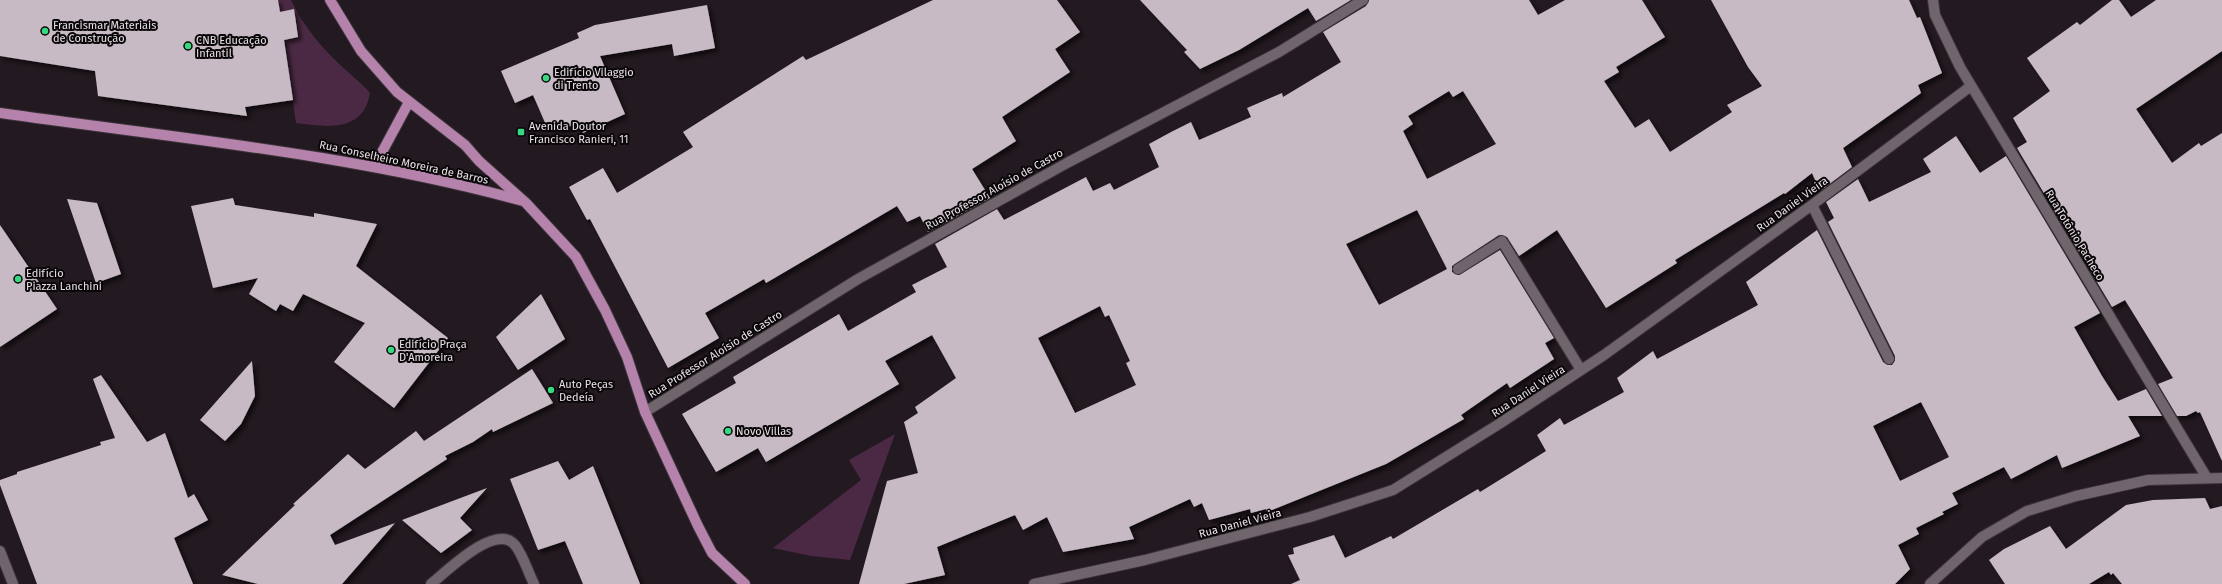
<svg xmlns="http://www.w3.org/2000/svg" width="2222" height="584" font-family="'Fira Sans',sans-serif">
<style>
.green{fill:#4b2944}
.building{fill:#c7bac4;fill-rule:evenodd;filter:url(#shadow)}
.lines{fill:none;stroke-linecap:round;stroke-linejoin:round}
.minor-casing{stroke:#3d353b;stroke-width:12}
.major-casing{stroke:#3d353b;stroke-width:12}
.minor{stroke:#70646d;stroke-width:10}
.major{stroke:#b482aa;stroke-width:10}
.poi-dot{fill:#36d881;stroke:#090608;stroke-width:1.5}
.labels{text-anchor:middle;stroke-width:4;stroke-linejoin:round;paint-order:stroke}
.poi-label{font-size:11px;fill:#e9e1e7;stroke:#090608;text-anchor:start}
.street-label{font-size:11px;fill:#e9e1e7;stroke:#090608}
</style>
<defs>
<filter id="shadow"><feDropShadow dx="3.5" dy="3.5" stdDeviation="2" flood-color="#0009"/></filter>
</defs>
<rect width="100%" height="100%" fill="#231920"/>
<path class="green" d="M278 0H291C303 26 325 52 347 71 355 79 363 84 370 93 363 133 327 127 296 123Z
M895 434 850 560 811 556 773 548 861 480 849 460Z"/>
<path class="building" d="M0 0H278L280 12 294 9 298 37 284 40 293 100 245 107 247 116 98 96 95 71 0 56Z
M933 0H1057L1080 32 1055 49 1070 72 1002 117 1016 141 972 169 990 198 928 232 920 216 907 222 897 206 766 283 764 279 705 313 719 338 668 368 590 219 587 220 569 187 603 168 617 193 693 147 683 132 803 56 806 60Z
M1140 0H1351L1316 21 1308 8 1239 50 1200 69 1184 52 1187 50Z
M1369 0H1529L1538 15 1565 0H1642L1665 37 1616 67 1619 72 1604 81 1635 128 1649 119 1670 152 1732 112 1727 105 1762 86 1748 67 1711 0H1909L1917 18 1920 17 1942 73 1918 85 1921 93 1843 148 1852 167 1820 191 1812 173 1785 194 1784 193 1675 260 1677 263 1606 308 1557 230 1519 256 1507 237 1499 235 1455 264 1452 266V272L1459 275 1500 250 1554 338 1545 343 1554 359 1510 388 1507 383 1461 415 1464 419 1386 464 1267 512 1266 509 1251 513 1250 509 1209 520 1202 503 1194 507 1190 499 1129 527 1134 539 1063 552 1047 517 1023 530 1015 515 937 547 945 575 904 584H859L887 481 918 473 904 422 918 413 915 407 956 378 932 335 885 361 899 384 766 462 758 448 716 472 682 414 736 383 733 377 839 314 848 331 916 292 912 285 947 267 935 244 997 209 1004 220 1086 177 1093 191 1110 183 1114 190 1159 167 1149 144 1171 132 1191 122 1199 140 1251 117 1247 108 1282 93 1283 97 1341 62 1323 32 1366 6ZM1449 91 1453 97 1463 91 1496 144 1427 179 1403 131 1413 124 1408 116ZM1417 210 1447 269 1379 305 1346 244ZM1100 306 1105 317 1109 315 1130 361 1126 363 1136 385 1075 413 1038 338Z
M2112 0H2119L2131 17 2156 0H2222V51L2136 109 2172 163 2199 143 2201 146 2222 133V461L2200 412 2198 413 2196 411 2186 416H2177L2158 384 2173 378 2125 300 2112 307 2017 148 2027 142 2013 118 2050 91 2027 58 2077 22 2080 25Z
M707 5 715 48 674 56 672 44 600 56 625 114 583 133 579 122 562 130 546 125 533 95 515 103 501 71 579 38 577 33 595 25Z
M1956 136 1980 173 2006 156 2100 313 2074 327 2102 376 2118 401 2146 389 2162 416H2128L2140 436 2062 468 2057 455 2011 479 2004 467 1952 493 1958 504 1942 512 1944 514 1916 528 1919 534 1898 545 1910 569 1895 584H1291L1300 580 1288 555 1294 554 1293 548 1334 535 1345 558 1391 536 1393 539 1478 489 1480 492 1546 451 1537 435 1560 418 1564 425 1624 392 1617 378 1653 351 1657 359 1758 305 1746 282 1817 230 1883 362 1888 365H1892L1895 360V356L1828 222 1834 218 1826 202 1858 179 1869 202 1931 172 1923 159ZM1921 402 1949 457 1900 481 1873 426Z
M233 198 235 205 314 217V213L377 224 356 266 448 338 394 408 334 362 365 323 303 294 293 311 280 304 276 311 249 294 258 278 213 288 191 206Z
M67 199 97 203 121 274 96 283Z
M0 225 57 309 0 347Z
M541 294 565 339 518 370 496 337Z
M252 361 255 396 241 424 225 441 200 420Z
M532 369 553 403 493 432 492 429 473 442 445 456 447 459 330 535 335 545 395 523 342 584H258L222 575 295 505 293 504 348 454 365 469 416 431 424 441Z
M101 375 147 442 165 433 188 498 194 494 208 520 174 538 193 584H37L0 485V480L17 474V472L101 445 100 442 115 438 93 379Z
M558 461 569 480 593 466 640 584H583L565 541 538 550 510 479Z
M487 488 460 518 472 530 441 553 402 520Z
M2205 498 2210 509 2222 506V584H2122L2113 573 2111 575 2109 572 2089 584H2005L1989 560 2004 549 2050 526 2066 549 2126 505 2153 500Z"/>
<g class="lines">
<defs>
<path id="minor" d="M1933 0 1935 15 1960 67 2207 478
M1812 205 1889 359
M1458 269 1502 241 1581 370
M645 412 858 279 1067 163 1279 52 1363 0
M0 551 13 584
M431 584C447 571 496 522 515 545 523 555 528 572 534 584
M1034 584 1145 560 1310 517 1393 490 1499 424 1604 355 1812 205 1971 86
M1930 584 1982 537 2027 511 2076 496 2148 480 2222 478"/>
<path id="major" d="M330 0 361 51 397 92 465 145 479 161 526 203 576 257 605 310 627 357 645 412 698 526 712 553 745 584
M0 113C175 138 352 154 523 201
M374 167 409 102"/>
</defs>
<use href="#minor" class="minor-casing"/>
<use href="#major" class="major-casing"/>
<use href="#minor" class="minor"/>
<use href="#major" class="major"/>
</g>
<g class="poi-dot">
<circle cx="45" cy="31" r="4"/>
<circle cx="188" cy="46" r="4"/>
<circle cx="546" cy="78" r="4"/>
<rect x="517" y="128" width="8" height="8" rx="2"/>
<circle cx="18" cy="279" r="4"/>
<circle cx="391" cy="350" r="4"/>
<circle cx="551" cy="390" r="4"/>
<circle cx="728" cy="431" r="4"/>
</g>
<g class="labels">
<g class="poi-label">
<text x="53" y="29">Francismar Materiais<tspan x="53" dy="13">de Construção</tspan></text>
<text x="196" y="44">CNB Educação<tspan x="196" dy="13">Infantil</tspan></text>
<text x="554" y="76">Edifício Vilaggio<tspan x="554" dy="13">di Trento</tspan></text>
<text x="529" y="130">Avenida Doutor<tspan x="529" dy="13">Francisco Ranieri, 11</tspan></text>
<text x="26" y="277">Edifício<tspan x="26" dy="13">Piazza Lanchini</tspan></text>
<text x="399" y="348">Edifício Praça<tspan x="399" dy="13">D'Amoreira</tspan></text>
<text x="559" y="388">Auto Peças<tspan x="559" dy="13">Dedeía</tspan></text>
<text x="736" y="435">Novo Villas</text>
</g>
<g class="street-label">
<text transform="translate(404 162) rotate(12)" y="4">Rua Conselheiro Moreira de Barros</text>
<text transform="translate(994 189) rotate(-29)" y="4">Rua Professor Aloísio de Castro</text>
<text transform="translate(1792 204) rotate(-36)" y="4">Rua Daniel Vieira</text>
<text transform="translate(2075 235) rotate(59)" y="4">Rua Totônio Pacheco</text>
<text transform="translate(715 354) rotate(-32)" y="4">Rua Professor Aloísio de Castro</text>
<text transform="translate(1528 391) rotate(-33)" y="4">Rua Daniel Vieira</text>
<text transform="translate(1240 523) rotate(-15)" y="4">Rua Daniel Vieira</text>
</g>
</g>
</svg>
